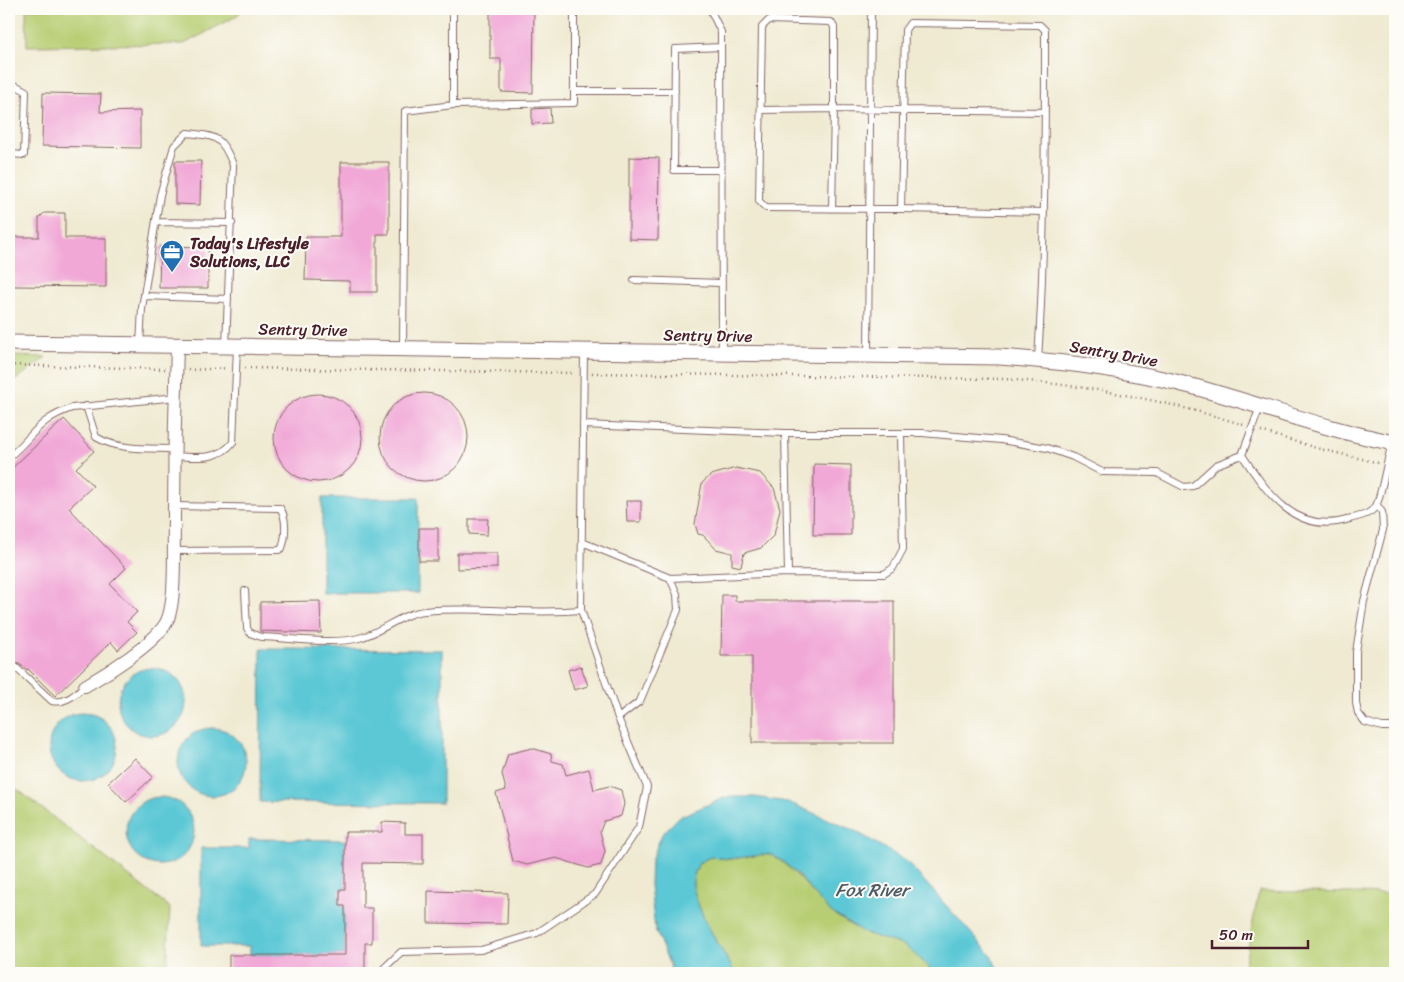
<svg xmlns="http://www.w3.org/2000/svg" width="1404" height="982" font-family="Sriracha,sans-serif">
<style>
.green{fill:#b7ce73;stroke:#80764f}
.water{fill:#5cc8d5;stroke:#537480}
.building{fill:#f1a8d7}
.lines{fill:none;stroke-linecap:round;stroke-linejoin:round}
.service-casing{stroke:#846665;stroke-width:8}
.minor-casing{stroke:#846665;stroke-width:14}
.tertiary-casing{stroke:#846665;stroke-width:17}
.path{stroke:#846665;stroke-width:2.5;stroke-dasharray:1 4;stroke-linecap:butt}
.service{stroke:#fff;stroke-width:6}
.minor{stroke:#fff;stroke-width:12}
.tertiary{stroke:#fff;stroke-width:15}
.rail-casing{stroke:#4a1f2b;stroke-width:5.5}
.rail{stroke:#fdfcf7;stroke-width:4;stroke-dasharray:11;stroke-linecap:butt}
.labels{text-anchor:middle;stroke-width:4;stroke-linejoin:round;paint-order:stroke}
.poi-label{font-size:16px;font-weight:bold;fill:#4a1f2b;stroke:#fdfcf7;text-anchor:start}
.street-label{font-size:16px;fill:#4a1f2b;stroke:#fdfcf7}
.water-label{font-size:18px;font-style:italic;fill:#505a66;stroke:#fdfcf7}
</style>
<rect width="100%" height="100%" fill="#fdfcf7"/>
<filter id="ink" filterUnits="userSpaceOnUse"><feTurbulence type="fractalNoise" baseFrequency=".02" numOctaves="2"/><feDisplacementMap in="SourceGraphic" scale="10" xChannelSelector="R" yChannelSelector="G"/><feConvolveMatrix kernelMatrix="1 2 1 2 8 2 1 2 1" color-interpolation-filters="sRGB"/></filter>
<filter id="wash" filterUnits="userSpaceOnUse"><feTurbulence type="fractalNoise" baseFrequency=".0096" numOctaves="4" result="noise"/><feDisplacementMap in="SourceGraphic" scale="20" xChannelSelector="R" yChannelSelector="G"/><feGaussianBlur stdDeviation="1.12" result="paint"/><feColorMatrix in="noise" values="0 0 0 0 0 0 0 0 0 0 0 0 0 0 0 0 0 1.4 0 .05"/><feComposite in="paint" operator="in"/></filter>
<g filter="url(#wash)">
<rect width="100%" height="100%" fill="#efead1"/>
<path class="green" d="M26 9H244L235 17 184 44 27 46Z
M9 356 46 357 9 385Z
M9 783 170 908 167 973H9Z
M770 854C801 871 817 905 847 923 865 934 885 937 904 946 915 951 928 964 936 973H735C721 947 698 916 693 885 692 878 696 870 699 863L710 857 729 859Z
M1259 891 1395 894V973H1243Z"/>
<path class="water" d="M322 498H418V593H322Z
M261 649 442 650V803L260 802Z
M118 702a34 34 0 1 1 68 0a34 34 0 1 1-68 0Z
M49 747a34 34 0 1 1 68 0a34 34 0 1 1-68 0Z
M178 762a34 34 0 1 1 68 0a34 34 0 1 1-68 0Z
M126 831a34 34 0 1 1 68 0a34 34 0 1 1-68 0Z
M726 797H755L788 802 857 832 906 861 990 954 1000 973H936L905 946 864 933 829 911 798 875 782 861 770 854 729 859 710 857 699 863C696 870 692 878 693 885 698 916 721 947 735 973H673L655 929 650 885 651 861 662 834 679 817Z
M249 839 345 840V889L340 906H345V955H250V946H201V848H249Z"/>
<g id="blocks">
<path class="building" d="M490 9H534L533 93 501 92V59H490Z
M43 93 101 94 100 112 140 111V148L42 146Z
M550 108 551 123 532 124V109Z
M629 157 659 158 658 240 629 239Z
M175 161H201L200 205 175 204Z
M341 162H389V234H377V292H350V281L305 280 306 237H341Z
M44 213H65V238H106V287L14 286 9 260V237H39V218Z
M160 246 208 247V288H159Z
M380 437a44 44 0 1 1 88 0a44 44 0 1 1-88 0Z
M274 438a44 44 0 1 1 88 0a44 44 0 1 1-88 0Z
M64 419 94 451 76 468 93 486 69 508 126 568 110 584 137 612 127 622 137 632 118 650 111 642 55 696 28 669 27 670 9 656V471Z
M814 464 851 465V535H813Z
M736 468 760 473 774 488 780 509 774 535 761 548 744 553 741 567 732 565V553L716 549 703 535 698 534 695 524 702 483 711 475Z
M626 501H641V522H627Z
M469 519H488L487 535 469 534Z
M419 528H438V561H419Z
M457 553H497V568L457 569Z
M722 595H735V601H894V743H752V656H721Z
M320 601 321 633 260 631V602Z
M581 666 588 686 574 690 568 670Z
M532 748 551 754 552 761 563 764 566 775 589 769 594 790 609 786 621 790 624 804 621 816 604 821 600 831 605 851 601 865 588 868 556 858 527 865 513 861 496 793 506 790 502 774 508 754Z
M135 758 153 777 126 802 108 783Z
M382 822 405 823V834H423V864L363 863V908H372V943H365V973H229V955H345V906H340V889H345V832H382Z
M428 891 508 893 507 924 428 923Z"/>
</g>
</g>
<g filter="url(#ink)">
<use href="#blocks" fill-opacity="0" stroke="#846665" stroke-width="1"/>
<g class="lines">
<defs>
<path id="service" d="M710 9 721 32 722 353
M721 47 675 49 674 170H721
M9 82 26 91 24 155 9 154
M574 91H675
M453 105 574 103V9
M762 110 834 109 832 209
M901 209 1043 212
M156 222 232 223
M634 280 721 283
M144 296 228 299
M140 345 142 308 160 195 174 146 187 133C216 136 222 136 233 165L226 346
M403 349 405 111 453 105V9
M868 354 871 9
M1038 360C1045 250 1045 140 1045 30L1040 25 910 23 905 30 901 209 766 208 759 201 762 27 769 20 831 22 834 27V109L1045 112
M86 406 96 437C119 451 149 448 175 449
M583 425 785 433H922L1001 440 1047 448 1073 457 1102 472 1157 473 1184 487 1193 486 1216 465 1242 455
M785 433 788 573
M1242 455C1268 494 1296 536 1350 519 1359 516 1370 515 1376 506 1381 497 1388 456 1392 443
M1242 455 1260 407
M175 456C196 457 219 461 233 442L237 347
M9 457C35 435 37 420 72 408L176 397
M1377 505 1382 512 1383 530 1364 601 1356 652V703L1358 713 1365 722 1382 727H1395
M582 542 670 578 677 594 678 610 640 701 618 718
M173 551 279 550 282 548C286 537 287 517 280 508L174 506
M670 578 788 573 884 574 893 568 903 549 901 433
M245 591 247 628 250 633 261 637C289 638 333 645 359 638 383 632 401 613 425 611 477 606 529 615 581 610L584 351
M9 661 52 701C66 704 75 694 85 686
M379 973 401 952 481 950 537 933 595 894 639 827 647 787 618 718 581 610"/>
<path id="minor" d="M85 686C106 674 154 644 166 623 177 603 173 546 174 521 174 462 175 404 177 345"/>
<path id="tertiary" d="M9 343 1000 357C1064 362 1128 369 1191 386 1259 404 1326 430 1395 443"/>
</defs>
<use href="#service" class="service-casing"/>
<use href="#minor" class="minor-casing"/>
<use href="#tertiary" class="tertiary-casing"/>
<path class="path" d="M9 365 165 369
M245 368 574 373
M188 370 227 368
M592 373 1003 379C1086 385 1165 400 1244 425
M1261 431 1316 448 1379 463"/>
<use href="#service" class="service"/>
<use href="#minor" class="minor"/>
<use href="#tertiary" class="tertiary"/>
<defs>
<path id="rail" d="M1393 9H1395"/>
</defs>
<use href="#rail" class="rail-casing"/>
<use href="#rail" class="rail"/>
</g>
</g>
<defs>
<symbol id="office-pin" viewBox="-11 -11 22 30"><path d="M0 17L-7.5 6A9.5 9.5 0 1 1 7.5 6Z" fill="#1f6fb2" stroke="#fdfcf7"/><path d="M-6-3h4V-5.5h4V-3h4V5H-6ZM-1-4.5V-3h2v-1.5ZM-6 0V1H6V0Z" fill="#fff"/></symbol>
</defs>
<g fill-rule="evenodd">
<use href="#office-pin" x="158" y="238" width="28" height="38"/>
</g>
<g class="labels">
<g class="poi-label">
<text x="190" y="249">Today's Lifestyle<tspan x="190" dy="18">Solutions, LLC</tspan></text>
</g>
<g class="street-label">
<text transform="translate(303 329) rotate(1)" y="6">Sentry Drive</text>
<text transform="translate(708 335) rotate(1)" y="6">Sentry Drive</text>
<text transform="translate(1114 353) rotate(10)" y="6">Sentry Drive</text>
</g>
<g class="water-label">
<text x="872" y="896">Fox River</text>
</g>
</g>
<rect width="1404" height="982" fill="none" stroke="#fdfcf7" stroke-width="30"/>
<path d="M1212 940v8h96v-8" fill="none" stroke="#4a1f2b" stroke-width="2.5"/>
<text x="1219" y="940" font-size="15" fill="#4a1f2b" stroke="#fdfcf7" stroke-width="4" paint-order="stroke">50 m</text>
</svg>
